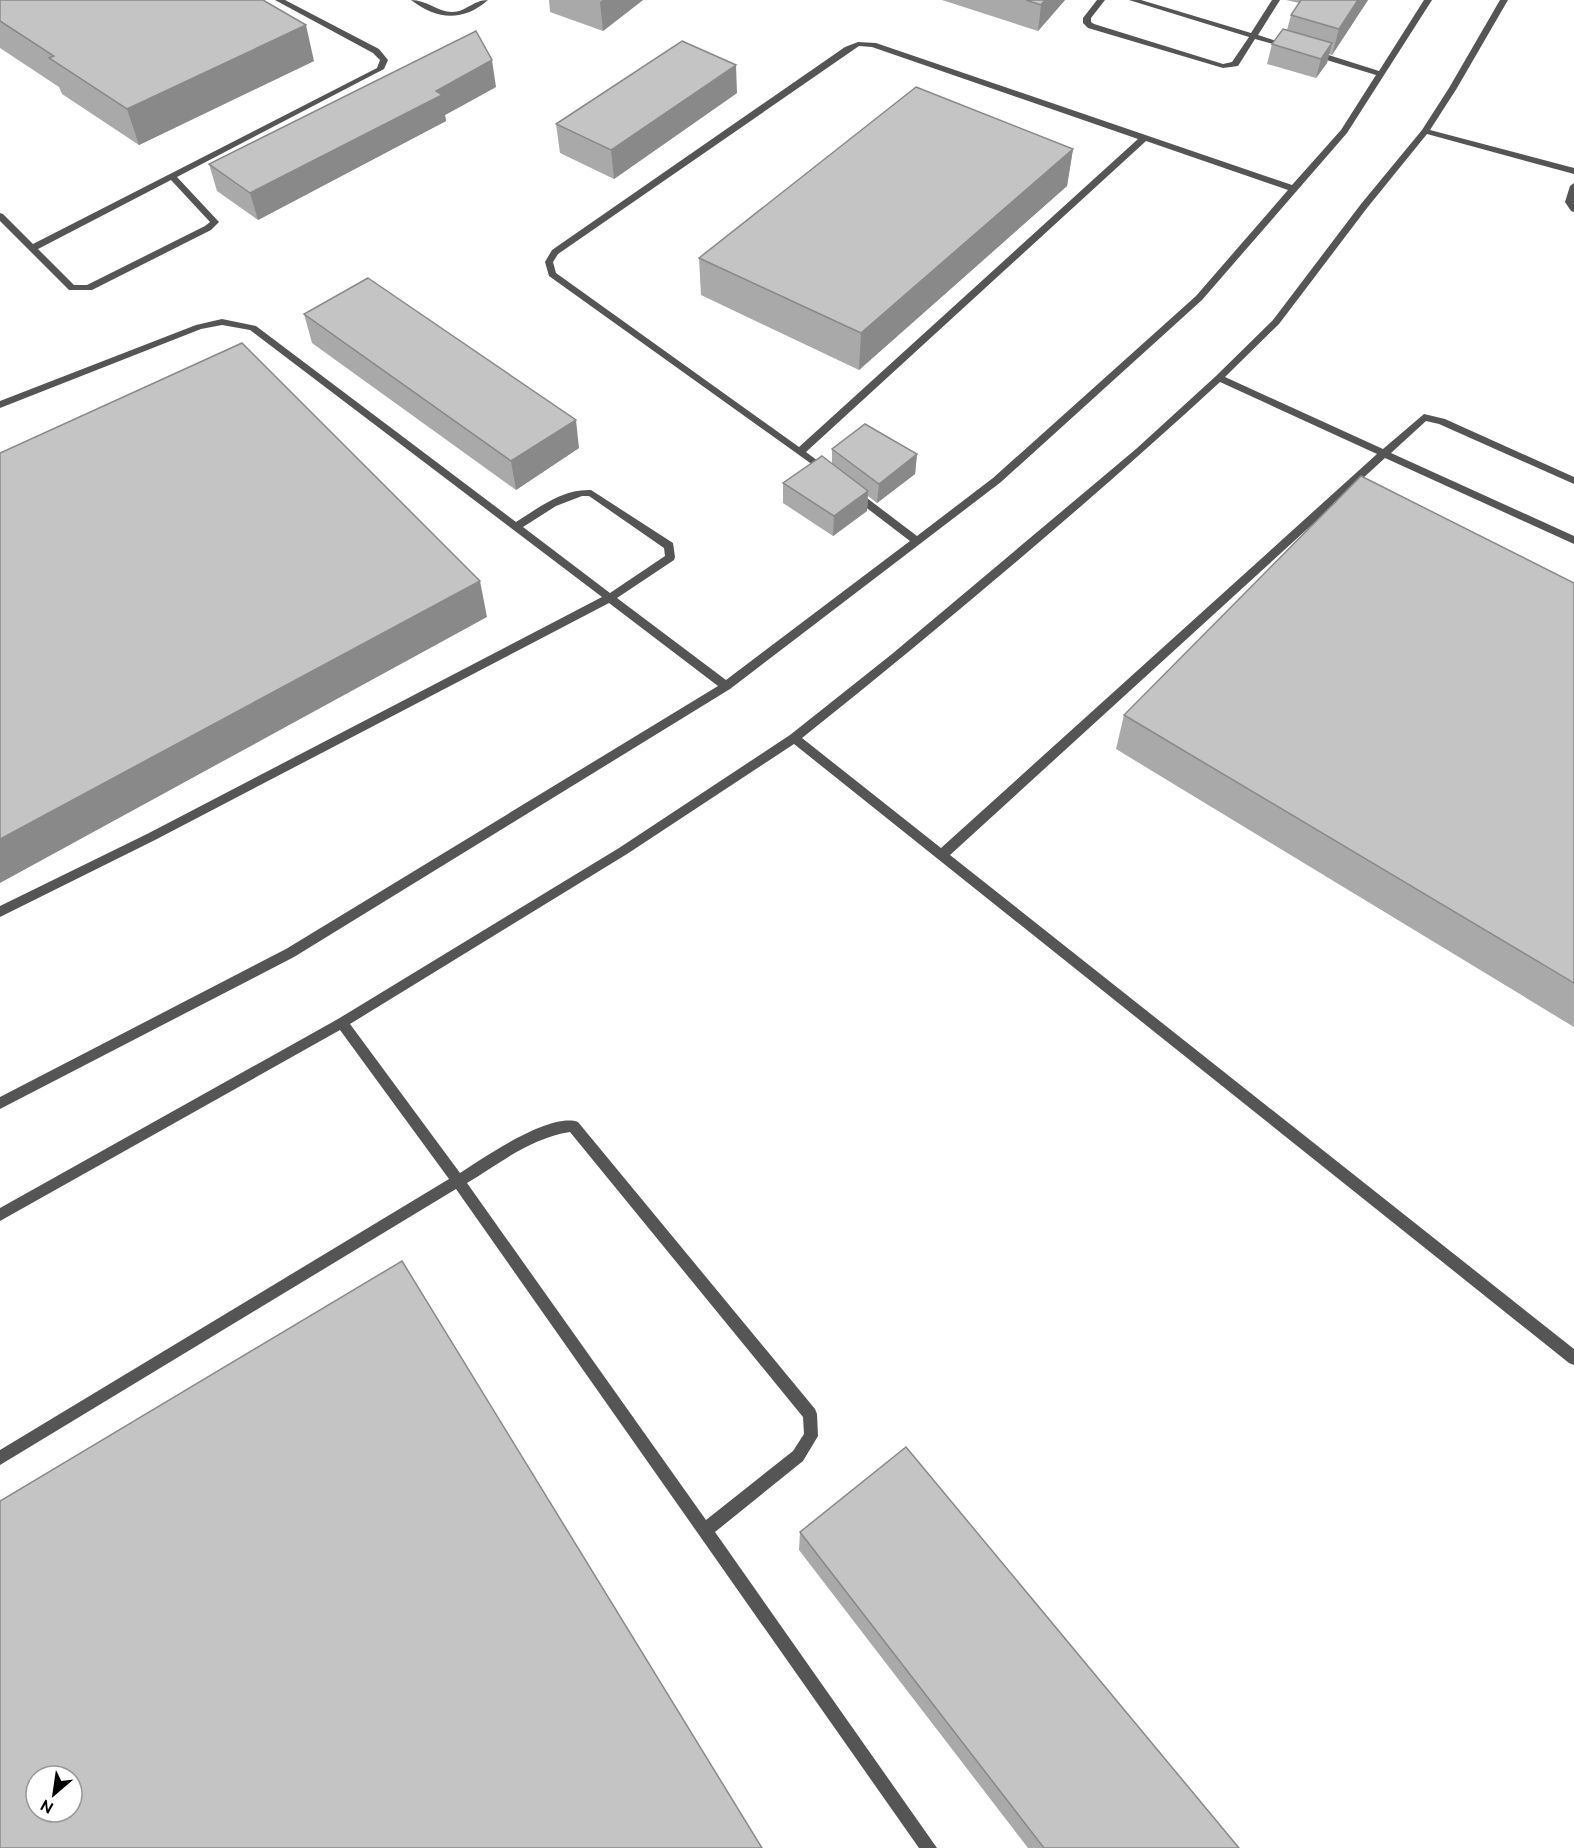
<svg xmlns="http://www.w3.org/2000/svg" width="1574" height="1848" font-family="Ubuntu,sans-serif">
<style>
.lines{fill:none;stroke-linecap:round;stroke-linejoin:round}
.service{fill:#555;fill-rule:evenodd}
.wall{fill:#a9a9a9}
.shaded-wall{fill:#898989}
.building{fill:#c4c4c4;stroke:#898989;stroke-width:1.5;fill-rule:evenodd}
</style>
<rect width="100%" height="100%" fill="#fff"/>
<g class="lines">
<path class="service" d="M275 0H285L379 49 388 60 384 69 177 177 219 222 211 230 92 290H69L0 221V213L3 214 33 244 377 68 380 60 373 53ZM171 180 210 222 205 226 87 285H74L38 249Z
M411 0C427 0 438 12 452 12 466 12 473 0 488 0 463 22 437 20 411 0Z
M1097 0H1105L1091 18V22L1094 24 1223 64 1232 62 1249 37 1129 0H1141L1251 33 1272 0H1280L1258 35 1292 46 1288 48 1255 39 1238 66 1223 68 1088 28 1083 23V18Z
M1424 0H1432L1347 133 1202 300 1001 482 730 689 294 957 0 1109V1097L286 949 718 686 609 603 155 840 0 917V906L147 834 602 597 250 330 222 325 201 329 0 408V401L196 325 222 319 256 326 516 522C540 507 562 489 591 490L673 543 675 557 674 560 617 598 726 680 910 541 851 496V492H859L917 536 993 478 1196 296 1288 190 1146 141 806 452 830 470V474L827 475 549 276 545 262 552 250 845 47 858 42 876 43 1292 185 1341 130 1376 75 1310 55V51H1316L1379 71ZM859 46 872 47 1138 139 799 447 556 273 553 262 558 254ZM582 496H589L664 548 665 556 610 593 523 527 556 506Z
M1500 0H1508L1457 88 1430 130 1574 168V174L1427 134 1367 208 1279 324 1225 377 1383 449 1424 414 1445 419 1574 477V484L1439 424 1426 421 1391 453 1574 536V544L1385 458 950 855 1574 1349V1365L1569 1363 794 744 627 854 350 1024 460 1173C483 1158 550 1112 578 1122L815 1409 817 1414 818 1436 803 1461 715 1532 937 1848H919L456 1189 0 1465V1450L449 1179 340 1030 0 1221V1208L338 1019 619 848 790 735 892 654 1136 449 1216 376 1273 320 1361 204 1422 130 1449 88ZM1220 382 1377 454 941 848 802 738C945 624 1085 506 1220 382ZM570 1132 803 1417 804 1434 793 1451 706 1520 467 1183C500 1163 531 1138 570 1132Z
M1574 183V212L1571 211 1565 202 1570 186Z"/>
</g>
<path class="wall" d="M0 0 314 61 139 145 62 94 59 87 0 48Z
M549 0H643L603 31 550 12Z
M942 0H1065L1038 31Z
M1286 0H1368L1332 55 1329 54 1327 63 1316 78 1267 64 1272 44 1287 30 1291 15 1299 3Z
M496 87 445 115 446 121 258 220 217 191 209 164Z
M737 93 614 179 560 153 556 124Z
M1073 149 1067 186 859 370 701 295 699 258Z
M304 314 579 448 516 490 312 343Z
M832 449 917 454 915 474 877 503 868 496 867 511 833 536 783 503V483L832 464Z
M1574 583V1027L1116 749 1124 715Z
M800 1532 1239 1848H1028L799 1550Z"/>
<path class="shaded-wall" d="M603 0H643L603 31 600 2Z
M1045 0H1065L1038 31 1041 5Z
M1358 0H1368L1332 55 1339 29Z
M306 25 314 61 139 145 127 109Z
M1332 43 1327 63 1316 78 1321 59Z
M492 60 496 87 445 115 446 121 258 220 250 193Z
M736 65 737 93 614 179 611 150Z
M1073 149 1067 186 859 370 861 333Z
M576 420 579 448 516 490 511 461Z
M917 454 915 474 877 503 879 484Z
M868 491 867 511 833 536 834 516Z
M480 581 487 617 0 883V839Z"/>
<path class="building" d="M0 0H263L306 25 127 109 49 58 54 56 0 21Z
M1026 0H1045L1041 5Z
M1301 0H1358L1339 29 1291 15Z
M1283 29 1332 43 1321 59 1272 44Z
M476 31 492 60 436 91 442 95 250 193 209 164Z
M682 41 736 65 611 150 556 124Z
M916 87 1073 149 861 333 699 258Z
M368 278 576 420 511 461 304 314Z
M242 343 480 581 0 839V453Z
M865 424 917 454 879 484 832 449Z
M822 456 868 491 834 516 783 483Z
M1361 476 1574 583V983L1124 715Z
M402 1261 762 1848H0V1501ZM36 1776H72V1812H36Z
M906 1447 1239 1848H1044L800 1532Z"/>
<g transform="translate(54 1794) rotate(209)"><circle r="28" fill="#ffffff" stroke="#999999" stroke-width="1.5"/>
<path d="M0-4.5L10 22L0 15L-10 22Z" fill="#000000"/>
<text y="-9" font-size="16" font-weight="bold" text-anchor="middle" fill="#000000">N</text>
</g>
</svg>
